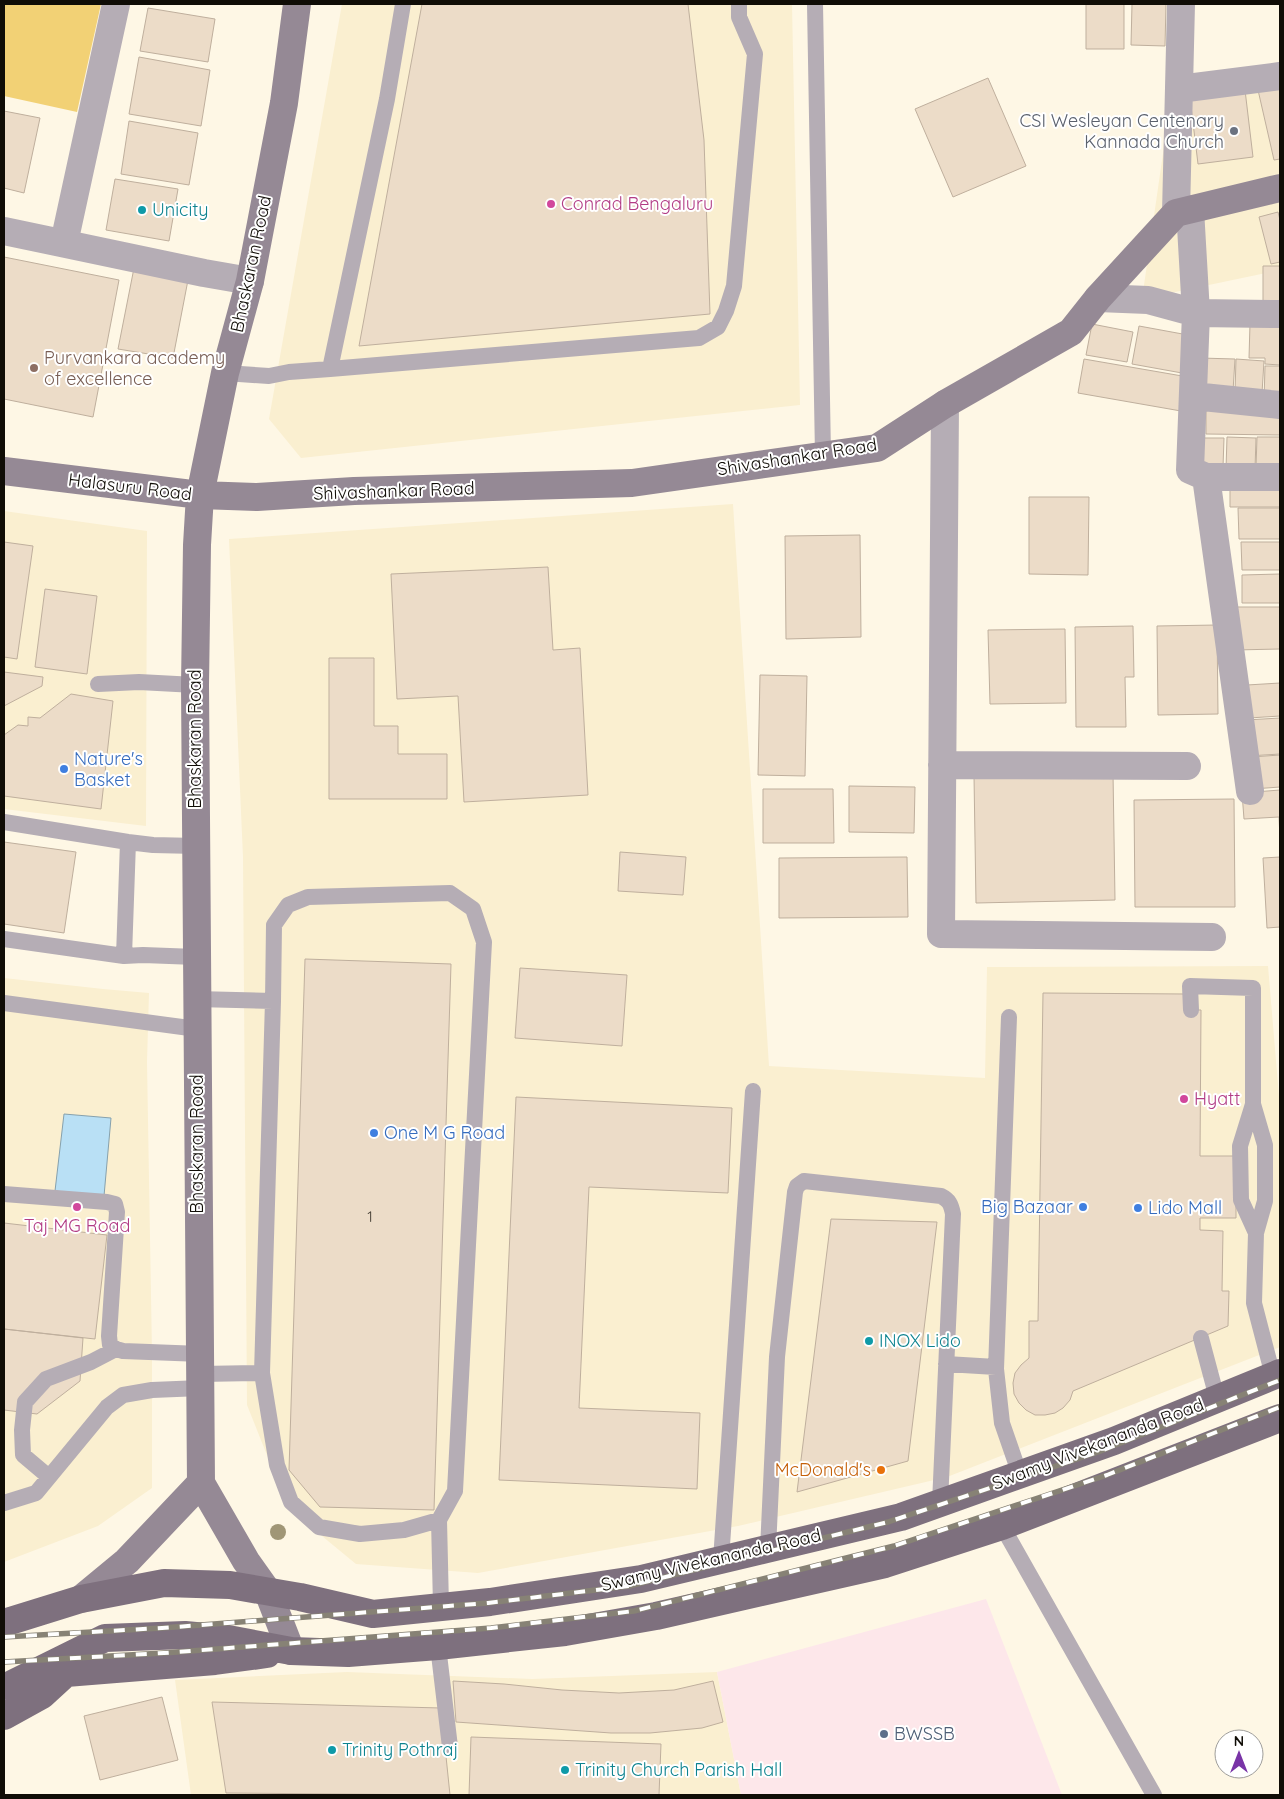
<svg xmlns="http://www.w3.org/2000/svg" width="1284" height="1799" font-family="Quicksand,sans-serif">
<style>
.built{fill:#faefd0}
.industrial{fill:#fde7ea}
.green{fill:#f2d175}
.water{fill:#b9e0f5;stroke:#86a1ad}
.building{fill:#ecdcc8;stroke:#bfaf9d}
.lines{fill:none;stroke-linecap:round;stroke-linejoin:round}
.lane{stroke:#b5adb5;stroke-width:16}
.street{stroke:#b5adb5;stroke-width:28}
.secondary{stroke:#958995;stroke-width:28}
.primary{stroke:#7e707e;stroke-width:28}
.rail-casing{stroke:#878275;stroke-width:5.5}
.rail{stroke:#fff;stroke-width:4;stroke-dasharray:11;stroke-linecap:butt}
.tree{fill:#a09676}
.worship-dot{fill:#6b7280;stroke:#fff;stroke-width:2}
.hotel-dot{fill:#d1479c;stroke:#fff;stroke-width:2}
.culture-dot{fill:#0f9aa8;stroke:#fff;stroke-width:2}
.education-dot{fill:#8d6e63;stroke:#fff;stroke-width:2}
.shop-dot{fill:#3f7fe0;stroke:#fff;stroke-width:2}
.food-dot{fill:#e8710a;stroke:#fff;stroke-width:2}
.service-dot{fill:#5c6f8a;stroke:#fff;stroke-width:2}
.labels{text-anchor:middle;stroke-width:4;stroke-linejoin:round;paint-order:stroke}
.number-label{font-size:15px;fill:#474136}
.worship-label{font-size:18px;fill:#5b616d;stroke:#fff;text-anchor:end}
.hotel-label{font-size:18px;fill:#b23c85;stroke:#fff;text-anchor:start}
.culture-label{font-size:18px;fill:#0d838f;stroke:#fff;text-anchor:start}
.street-label{font-size:18px;fill:#100d06;stroke:#fff}
.education-label{font-size:18px;fill:#785e54;stroke:#fff;text-anchor:start}
.shop-label{font-size:18px;fill:#366cbe;stroke:#fff;text-anchor:start}
.food-label{font-size:18px;fill:#c56008;stroke:#fff;text-anchor:end}
.service-label{font-size:18px;fill:#4e5e75;stroke:#fff;text-anchor:start}
</style>
<rect width="100%" height="100%" fill="#fef7e5"/>
<path class="built" d="M342 4H792L800 405 301 458 269 419Z
M1280 76V270L1142 299 1171 98Z
M733 504 769 1066 985 1078 987 967 1268 966 1280 1108V1347L947 1477 738 1526 478 1573 356 1564 288 1508 247 1405 243 857 229 539Z
M4 511 147 531 146 826 4 809Z
M4 978 103 989 149 993 147 1062 152 1353V1488L98 1526 4 1562Z
M347 1672 532 1679 717 1672 741 1795H191L175 1680Z"/>
<path class="industrial" d="M986 1599 1062 1795H741L717 1672Z"/>
<path class="green" d="M4 4H101L77 112 4 96Z"/>
<path class="water" d="M64 1114 111 1118 104 1196 55 1191Z"/>
<path class="building" d="M422 4H688L704 140 710 314 359 346Z
M1086 4H1124V49H1086Z
M1132 4H1166L1165 46 1131 45Z
M148 8 215 19 208 62 140 51Z
M139 57 210 70 201 126 129 114Z
M988 78 1026 166 953 197 915 109Z
M1280 85V159L1274 160 1258 90Z
M1245 90 1253 157 1198 164 1190 98Z
M4 111 40 118 24 193 4 188Z
M129 121 198 133 189 185 121 174Z
M115 179 178 189 169 241 106 230Z
M1278 212 1280 220V262L1271 264 1259 217Z
M4 257 119 280 93 417 4 399Z
M1263 266H1280V313L1263 314Z
M134 268 188 280 173 358 118 349Z
M1092 324 1133 332 1127 362 1086 355Z
M1250 324 1280 325V365L1265 364V358H1249Z
M1139 326 1188 335 1182 373 1132 364Z
M1200 358 1235 359 1233 391 1198 388Z
M1084 359 1188 377 1181 411 1078 393Z
M1236 359 1264 361 1262 393 1235 392Z
M1265 366H1280V401H1264Z
M1206 407 1280 409V435L1206 434Z
M1227 437 1256 438 1255 469H1226Z
M1257 437H1280V467H1256Z
M1195 438H1224L1223 467 1194 466Z
M1230 485H1280V507H1230Z
M1029 497H1089L1088 575 1029 574Z
M1238 508H1280V539H1239Z
M860 535 861 637 786 639 785 536Z
M4 542 33 546 17 659 4 657Z
M1241 542H1280V570H1242Z
M548 567 553 650 580 648 588 795 464 802 458 696 397 699 391 574Z
M1280 574V603H1242V575Z
M45 589 97 596 87 674 35 667Z
M1234 607H1280V649L1235 650Z
M1217 625 1218 714 1158 715 1157 626Z
M1133 626 1134 677H1125L1126 727H1076L1075 627Z
M1065 629 1066 703 990 704 988 630Z
M329 658H374V726H398V754H447V799H329Z
M4 672 43 677 42 686 4 706Z
M760 675 807 676 805 776 758 775Z
M1280 683V716L1249 718 1247 685Z
M71 694 113 701 101 809 4 796V735L18 725 28 726V717L40 718Z
M1280 718V754L1248 756 1246 720Z
M1280 755V787L1253 789 1251 757Z
M1113 773 1115 900 976 903 974 776Z
M849 786 915 787 914 833 849 832Z
M763 789H833L834 843H763Z
M1280 790V838L1279 817 1244 819 1242 793Z
M1234 799 1235 907H1135L1134 800Z
M4 842 76 852 64 933 4 924Z
M620 852 686 857 683 895 618 891Z
M907 857 908 917 779 918V858Z
M1280 857V927L1267 928 1263 858Z
M305 959 451 964 434 1510 320 1507 289 1470Z
M520 968 627 975 622 1046 515 1038Z
M1043 993 1186 994V1010H1201L1200 1156H1236V1218H1200V1230L1223 1231 1222 1291H1229L1228 1326 1073 1391 1070 1400 1063 1408 1055 1413 1045 1415H1035L1026 1410 1019 1403 1014 1394 1013 1383 1015 1373 1021 1365 1029 1358V1321H1038Z
M516 1097 732 1108 728 1193 589 1187 579 1408 700 1413 697 1489 499 1480Z
M831 1219 937 1222 908 1461 797 1492Z
M4 1223 107 1235 95 1339 4 1329Z
M4 1329 83 1338 80 1381 37 1414 4 1410Z
M453 1681 504 1684 562 1690 619 1693 674 1690 713 1681 723 1722 702 1728 650 1733H611L456 1722Z
M162 1697 178 1760 100 1780 84 1716Z
M212 1702 441 1708 450 1795 226 1793Z
M471 1737 661 1744 659 1795H469Z"/>
<g class="lines">
<path class="lane" d="M815 4 823 455
M330 369 699 338 718 327 726 311 734 286 755 54 739 17V4
M225 373 269 376 289 372 330 369 387 99 403 4
M98 684 139 682 195 685
M4 822 128 842 153 845 196 846
M4 939 124 956 143 955 196 957
M124 956 128 842
M196 999 273 1001 274 925 288 905 308 897 450 893 473 909 484 942 455 1491 439 1520 404 1530 360 1534 319 1527 291 1502 277 1465 262 1373 273 1001
M4 1003 197 1029
M1191 1010 1190 986 1253 988V1104L1265 1145V1201L1256 1233 1241 1200 1240 1146 1253 1104
M1009 1017 996 1369 1002 1423 1020 1475
M4 1194 107 1202 115 1204 117 1212 109 1336 110 1345 116 1349 123 1351 201 1354
M1256 1233 1254 1303 1273 1376
M1201 1338 1217 1398
M946 1364 996 1367
M201 1374 262 1373
M49 1477 23 1455 22 1430 25 1402 46 1379 91 1362 116 1349
M4 1503 36 1493 107 1407 123 1395 152 1390 201 1388
M439 1520 441 1606
M1002 1526 1154 1795
M768 1549 777 1357 795 1192 797 1186 804 1181 941 1196C949 1200 951 1204 953 1214L940 1503
M721 1560 753 1091
M438 1646 450 1747"/>
<path class="street" d="M1179 89 1280 76
M1190 209 1196 313 1190 470 1206 477H1280
M1176 213 1181 4
M4 231 204 273 250 281
M64 243 116 4
M1098 298 1148 300 1196 313 1280 314
M1193 396 1280 405
M945 404 941 934 1212 937
M1206 477 1250 791
M942 765 1187 766"/>
<path class="secondary" d="M4 471 200 495 257 497 354 491 632 483 877 448 945 404 1071 332 1098 298 1176 213 1280 188
M81 1599 127 1561 201 1483
M291 1651 268 1592 246 1561 201 1483 195 685 197 545 200 495 225 373 250 281 284 103 297 4"/>
<path class="primary" d="M4 1623 81 1599 164 1583 230 1585 300 1597 373 1614 490 1602 641 1579 901 1517 1114 1441 1280 1373
M44 1678 66 1673 215 1661 267 1654
M8 1686 105 1638 185 1635 228 1639 291 1651 348 1653 438 1646 565 1632 656 1616 885 1564 1002 1526 1280 1418
M4 1716 42 1695 66 1673"/>
<defs>
<path id="rail" d="M4 1637 162 1628 488 1603 629 1586 888 1522 1098 1452 1280 1380
M4 1662 164 1653 491 1628 634 1611 894 1546 1107 1475 1280 1407"/>
</defs>
<use href="#rail" class="rail-casing"/>
<use href="#rail" class="rail"/>
</g>
<circle class="tree" cx="278" cy="1532" r="8"/>
<circle class="worship-dot" cx="1234" cy="131" r="5"/>
<g class="hotel-dot">
<circle cx="551" cy="204" r="5"/>
<circle cx="1184" cy="1099" r="5"/>
<circle cx="77" cy="1207" r="5"/>
</g>
<g class="culture-dot">
<circle cx="142" cy="210" r="5"/>
<circle cx="869" cy="1341" r="5"/>
<circle cx="332" cy="1750" r="5"/>
<circle cx="565" cy="1770" r="5"/>
</g>
<circle class="education-dot" cx="34" cy="368" r="5"/>
<g class="shop-dot">
<circle cx="64" cy="769" r="5"/>
<circle cx="374" cy="1133" r="5"/>
<circle cx="1083" cy="1207" r="5"/>
<circle cx="1138" cy="1208" r="5"/>
</g>
<circle class="food-dot" cx="881" cy="1470" r="5"/>
<circle class="service-dot" cx="884" cy="1734" r="5"/>
<g class="labels">
<g class="number-label">
<text x="370" y="1222">1</text>
</g>
<g class="worship-label">
<text x="1224" y="127">CSI Wesleyan Centenary<tspan x="1224" dy="21">Kannada Church</tspan></text>
</g>
<g class="hotel-label">
<text x="561" y="210">Conrad Bengaluru</text>
<text x="1194" y="1105">Hyatt</text>
<text x="77" y="1232" text-anchor="middle">Taj MG Road</text>
</g>
<g class="culture-label">
<text x="152" y="216">Unicity</text>
<text x="879" y="1347">INOX Lido</text>
<text x="342" y="1756">Trinity Pothraj</text>
<text x="575" y="1776">Trinity Church Parish Hall</text>
</g>
<g class="street-label">
<text transform="translate(251 264) rotate(-78)" y="6">Bhaskaran Road</text>
<text transform="translate(797 457) rotate(-9)" y="6">Shivashankar Road</text>
<text transform="translate(130 487) rotate(7)" y="6">Halasuru Road</text>
<text transform="translate(394 491) rotate(-2)" y="6">Shivashankar Road</text>
<text transform="translate(195 739) rotate(-90)" y="6">Bhaskaran Road</text>
<text transform="translate(197 1144) rotate(-90)" y="6">Bhaskaran Road</text>
<text transform="translate(1098 1444) rotate(-21)" y="6">Swamy Vivekananda Road</text>
<text transform="translate(711 1560) rotate(-13)" y="6">Swamy Vivekananda Road</text>
</g>
<g class="education-label">
<text x="44" y="364">Purvankara academy<tspan x="44" dy="21">of excellence</tspan></text>
</g>
<g class="shop-label">
<text x="74" y="765">Nature's<tspan x="74" dy="21">Basket</tspan></text>
<text x="384" y="1139">One M G Road</text>
<text x="1073" y="1213" text-anchor="end">Big Bazaar</text>
<text x="1148" y="1214">Lido Mall</text>
</g>
<g class="food-label">
<text x="871" y="1476">McDonald's</text>
</g>
<g class="service-label">
<text x="894" y="1740">BWSSB</text>
</g>
</g>
<rect width="1284" height="1799" fill="none" stroke="#100d06" stroke-width="10"/>
<g transform="translate(1239 1754)"><circle r="24" fill="#ffffff" stroke="#9f9e9b"/>
<path d="M0-4L9 19L0 12L-9 19Z" fill="#7934a7"/>
<text y="-8" font-size="14" font-weight="bold" text-anchor="middle" fill="#100d06">N</text>
</g>
</svg>
